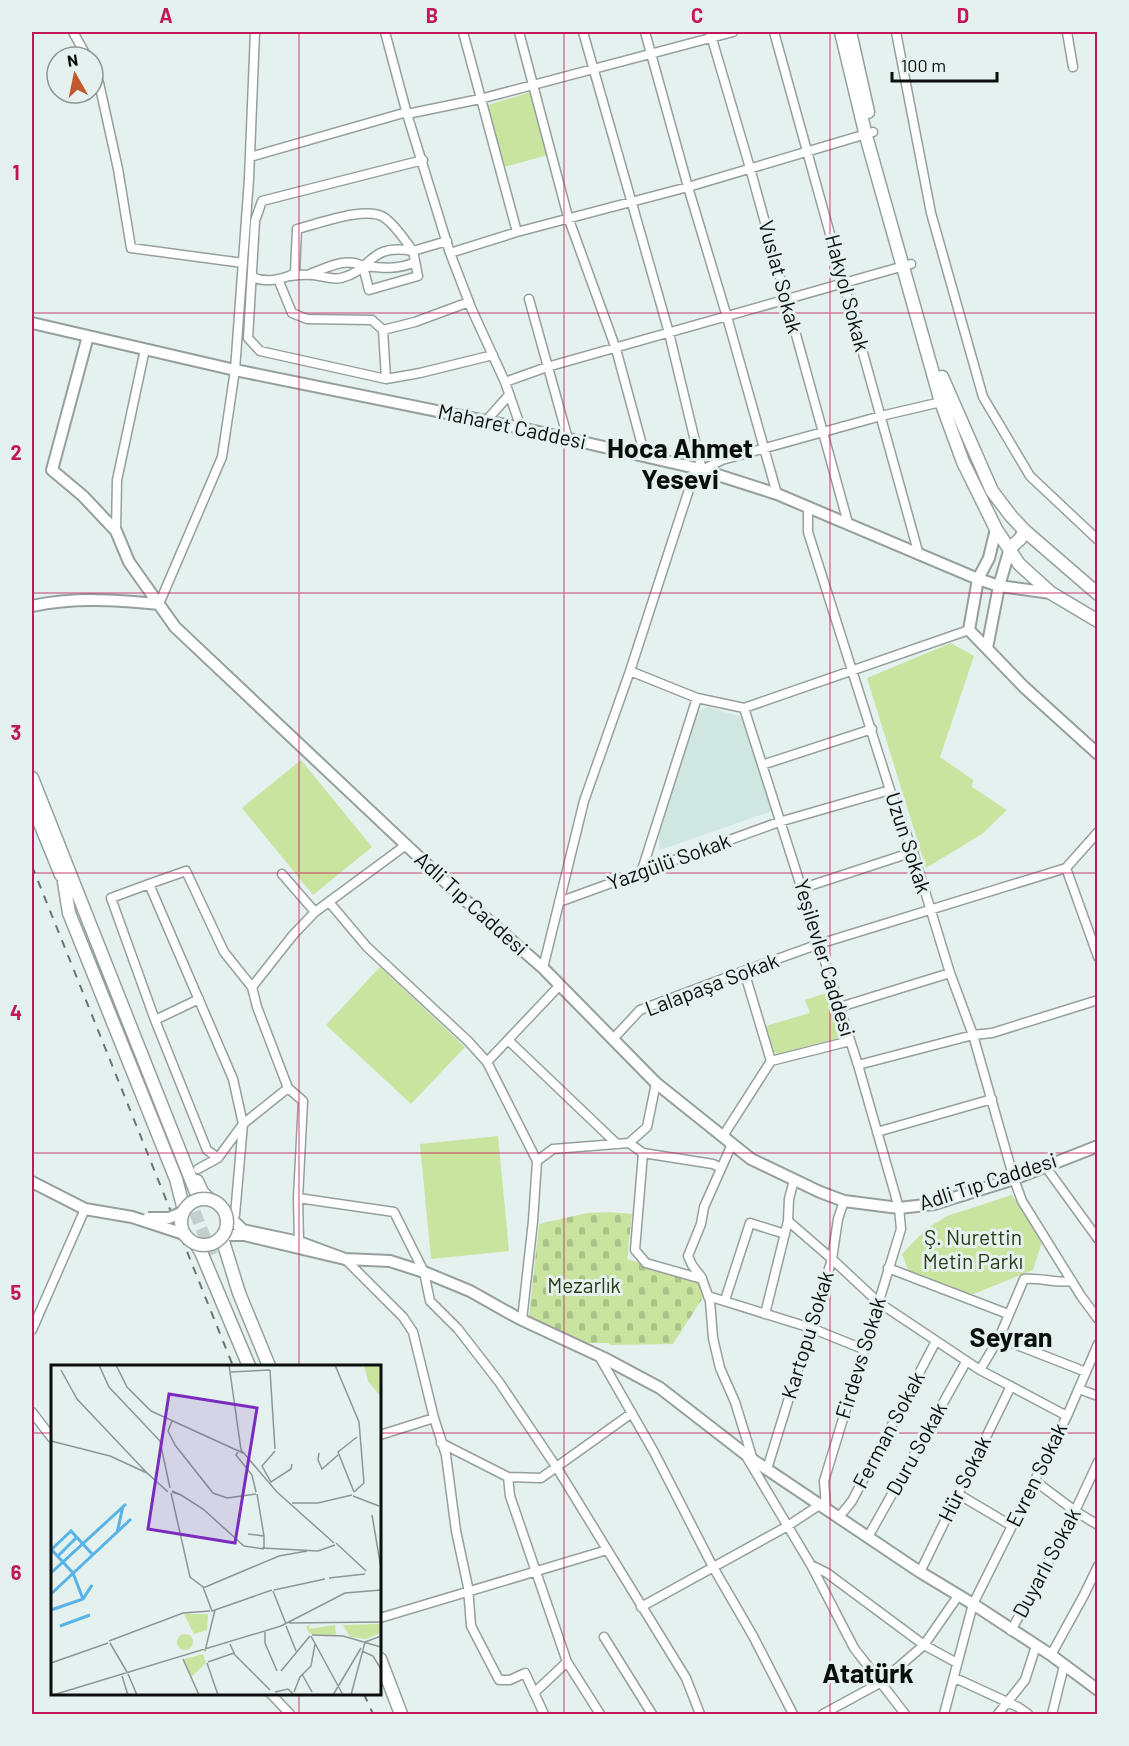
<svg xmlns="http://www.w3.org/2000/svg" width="1129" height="1746" font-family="Barlow,sans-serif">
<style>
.built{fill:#d0e6e1}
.green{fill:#c9e49f}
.cemetery{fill:url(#cemetery-stones)}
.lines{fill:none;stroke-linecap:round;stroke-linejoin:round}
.secondary-tunnel{stroke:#c3cfcc;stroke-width:12;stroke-dasharray:12 6;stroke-linecap:butt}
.minor-casing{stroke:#95a09e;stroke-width:11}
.tertiary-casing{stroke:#95a09e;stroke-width:14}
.secondary-casing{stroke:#95a09e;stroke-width:15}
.minor{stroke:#fff;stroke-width:8}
.tertiary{stroke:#fff;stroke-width:10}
.secondary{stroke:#fff;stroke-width:12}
.rail{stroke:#6c7472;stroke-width:2;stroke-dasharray:8 8;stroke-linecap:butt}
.tertiary-bridge-casing{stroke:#95a09e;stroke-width:14;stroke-linecap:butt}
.secondary-bridge-casing{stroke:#95a09e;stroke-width:15;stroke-linecap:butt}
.tertiary-bridge{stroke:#fff;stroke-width:10}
.secondary-bridge{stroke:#fff;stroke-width:12}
.grid{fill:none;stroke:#c2185b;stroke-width:1.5;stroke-opacity:0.55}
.labels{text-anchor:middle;stroke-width:6;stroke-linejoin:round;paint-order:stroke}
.street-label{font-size:21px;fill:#0a0e0d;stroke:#e4f1ee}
.park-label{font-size:21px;fill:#2c3916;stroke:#e4f1ee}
.district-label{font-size:27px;font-weight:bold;fill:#0a0e0d;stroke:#e4f1ee}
.inset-river{fill:none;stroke:#58b3e7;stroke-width:3}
.inset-road{fill:none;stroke:#8d9694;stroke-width:1.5}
.view{fill:#7b2cbf;fill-opacity:0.15;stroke:#7b2cbf;stroke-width:3}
.inset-edge{fill:none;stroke:#0a0e0d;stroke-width:3}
.neatline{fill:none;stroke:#c2185b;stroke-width:2}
.grid-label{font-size:20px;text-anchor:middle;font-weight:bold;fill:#c2185b}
</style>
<defs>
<pattern id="cemetery-stones" width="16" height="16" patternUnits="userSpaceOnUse" patternTransform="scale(1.5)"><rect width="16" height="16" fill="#c9e49f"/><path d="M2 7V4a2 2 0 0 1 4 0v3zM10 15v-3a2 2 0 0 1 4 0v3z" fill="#abc288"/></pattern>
</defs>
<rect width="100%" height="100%" fill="#e4f1ee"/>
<path class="built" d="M708 707 741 717 772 811 660 850 659 836 697 712Z"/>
<path class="green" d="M531 92 548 155 504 167 488 105Z
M951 643 974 656 940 757 973 780 972 787 1007 810 982 834 926 868 867 678Z
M301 760 372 847 313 895 242 808Z
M380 967 465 1047 411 1104 326 1025Z
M826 993 839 1038 777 1054 772 1050 766 1026 810 1013 805 1000Z
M498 1136 509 1251 431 1259 420 1144Z
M1012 1195 1042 1242 1033 1270 971 1295 909 1272 902 1254 926 1229 947 1216Z"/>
<path class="cemetery" d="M606 1212 632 1214 627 1259 699 1281 704 1296 673 1344 612 1345 608 1343H583L529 1317 539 1224 587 1213Z"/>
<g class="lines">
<path class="secondary-tunnel" d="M188 1195 212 1255"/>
<defs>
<path id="minor" d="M73 32 87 57
M385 32 407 114 450 253 472 310 505 382 521 428
M463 32 517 232
M519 32 568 217 616 349 645 456
M583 32 669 333 702 470 722 460 881 416 941 402
M645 32 688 187 727 317 777 494
M710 32 750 168 848 523
M774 32 919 555
M896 32 931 213 983 397 1030 476 1098 540
M1067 32 1073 67
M93 69 99 83 118 169 131 248 243 263
M407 114 480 99 733 32
M250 157 407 112
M423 160 262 201 255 221 248 338 260 351 386 379 420 373 493 355
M450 253 517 232 688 187 873 132
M312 273C329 267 346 257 363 266
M290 276C297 275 305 274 313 275 322 276 333 280 341 278 374 270 367 243 413 251L418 276 369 290 363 266C381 268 398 270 415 262
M252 277C265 283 282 280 295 273L297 229C318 224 367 205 385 218 396 226 404 239 413 251L447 241
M278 279 292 313 307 319 372 320 383 330 415 322 469 302
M529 299 568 439
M383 330 386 379
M505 382 547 367 911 264
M486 421 509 395
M808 507V532L890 790 913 852 950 973 973 1035 1014 1179 1022 1201 1081 1296 1098 1319
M116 531 117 480 145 349
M159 604 222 457 235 370 249 179 255 32
M630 671 697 698 744 708 969 630
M744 708 858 1065 899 1208 901 1229 824 1481 826 1508
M762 765 872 729
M1098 832 1066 868 1098 957
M186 871 224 952 252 987 257 1007 288 1088 243 1124 233 1079 149 884Z
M641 873 697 698
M282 874 315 912
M149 884 111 898 155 1020 207 1150 218 1158 243 1124
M803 888 913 852
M329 902 367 947 468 1041 487 1062 537 1161
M559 902 779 822 890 790
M543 968 584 801 630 671 696 468
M744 971 771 1061
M252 987 293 935 315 912 406 845
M840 1007 950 973
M155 1020 199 999
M613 1039 640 1010 744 971 819 944 1066 868
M508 1040 617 1144
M487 1062 560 985
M858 1065 973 1035 992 1033 1098 1000
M288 1088 303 1101 298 1198 299 1242
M877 1132 992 1099
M723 1136 771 1061 850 1041
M629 1143 647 1127 656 1083
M643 1153 635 1250 646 1263 702 1279 710 1301 713 1338 720 1368 735 1402 753 1460
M1045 1166 1098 1239
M198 1169 218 1158
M298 1198 394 1212 424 1272 430 1301 458 1329 499 1382 557 1468 686 1678 700 1714
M235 1215 243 1124
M788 1221 832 1259 878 1302 980 1370 1067 1416
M345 1259 403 1317 413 1332 434 1418 446 1455 456 1531 468 1587 471 1626 499 1680H510L525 1673 544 1714
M888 1268 1008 1314
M702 1278 692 1265 688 1256 701 1224 704 1207 732 1144
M708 1296 811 1328 863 1349
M725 1300 750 1223 785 1234
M765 1314 788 1221 789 1199 794 1180
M522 1320 533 1221 537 1161 553 1149 629 1143 643 1153 713 1164 721 1168
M32 1330 85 1209
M999 1338 1086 1372
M599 1356 654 1452 713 1567 753 1636 793 1714
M980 1370 999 1338 1024 1279C1041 1277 1056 1284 1072 1281
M1079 1389 1098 1396
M32 1412 52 1438
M380 1435 434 1418
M441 1443 508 1477 541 1478 632 1413
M746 1456 811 1565 854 1648 905 1714
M767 1469 832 1259 838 1219 844 1201
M508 1477 510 1496 567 1662 600 1714
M1035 1481 1075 1511 1098 1525
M958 1494 1012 1526
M839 1517 852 1501 936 1341
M868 1537 966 1362
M811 1565 827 1573 924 1645 957 1663
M920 1572 1011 1386
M641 1607 786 1527 821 1504
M380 1618 607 1550
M1011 1631 1075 1511 1098 1462
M604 1637 652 1714
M1051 1655 1084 1595 1098 1566
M955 1678 1018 1707 1028 1714
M534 1693 567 1662
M271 1694 290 1714
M823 1714 880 1683 924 1645 958 1596
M944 1714 973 1604 1067 1416 1098 1344
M998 1714 1025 1680 1036 1646
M1052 1714 1064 1666"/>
<path id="tertiary" d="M32 323 235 370 521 428 696 468 777 494 978 579 999 586 1051 593
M88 336 52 470 83 496 116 531 129 562 175 627 457 893 543 968 656 1083 751 1159 820 1192 844 1201 899 1208 934 1204 1014 1179 1098 1146
M996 529 989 558 978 579 969 630 1024 687 1098 754
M32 606C75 597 115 600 159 604
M987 648 999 586 1010 548
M32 1182 85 1209 132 1217
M224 1235H244L345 1259 299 1242 243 1230 226 1214
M345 1259 390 1261 424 1272 470 1291 520 1319 604 1358 660 1388 753 1460 920 1572 973 1604 1051 1655 1098 1690"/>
<path id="secondary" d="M841 32 866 136 941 402 963 462 996 529 1019 564 1051 593 1098 621
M850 32 868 112
M942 377 992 491 1011 516 1025 531 1098 594
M1010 548 1020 539 1025 531
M32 778 196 1192
M32 804 61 875
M64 882 69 913 176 1179 184 1210
M197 1181 202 1192 209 1199
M222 1238 239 1293 269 1366
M196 1244 201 1252 249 1366
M380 1659 401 1714"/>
</defs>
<use href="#minor" class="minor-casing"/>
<use href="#tertiary" class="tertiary-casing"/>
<use href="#secondary" class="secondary-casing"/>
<use href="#minor" class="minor"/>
<use href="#tertiary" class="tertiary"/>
<use href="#secondary" class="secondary"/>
<path class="rail" d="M32 866 233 1366
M364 1694 373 1714"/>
<defs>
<path id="tertiary-bridge" d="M132 1217 184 1234
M148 1218H169L183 1212"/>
<path id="secondary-bridge" d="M181 1222a23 23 0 1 1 46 0a23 23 0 1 1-46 0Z"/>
</defs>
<use href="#tertiary-bridge" class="tertiary-bridge-casing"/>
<use href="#secondary-bridge" class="secondary-bridge-casing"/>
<use href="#tertiary-bridge" class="tertiary-bridge"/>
<use href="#secondary-bridge" class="secondary-bridge"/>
</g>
<path class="grid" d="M299 32V1366M564 32V1714M830 32V1714M32 313H1098M32 593H1098M32 873H1098M32 1153H1098M32 1433H52M380 1433H1098M299 1694V1714"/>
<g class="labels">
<g class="street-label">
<text transform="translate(780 277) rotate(75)" y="7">Vuslat Sokak</text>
<text transform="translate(847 293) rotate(75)" y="7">Hakyol Sokak</text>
<text transform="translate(512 427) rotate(12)" y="7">Maharet Caddesi</text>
<text transform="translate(908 843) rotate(72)" y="7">Uzun Sokak</text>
<text transform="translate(669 862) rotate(-20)" y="7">Yazgülü Sokak</text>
<text transform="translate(471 904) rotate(42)" y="7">Adli Tıp Caddesi</text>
<text transform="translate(824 958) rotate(73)" y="7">Yeşilevler Caddesi</text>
<text transform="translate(712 985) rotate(-21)" y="7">Lalapaşa Sokak</text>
<text transform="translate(988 1182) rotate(-18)" y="7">Adli Tıp Caddesi</text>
<text transform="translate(808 1335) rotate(-73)" y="7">Kartopu Sokak</text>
<text transform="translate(861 1358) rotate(-73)" y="7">Firdevs Sokak</text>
<text transform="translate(889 1430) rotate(-62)" y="7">Ferman Sokak</text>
<text transform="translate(917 1449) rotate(-61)" y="7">Duru Sokak</text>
<text transform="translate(1037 1475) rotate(-64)" y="7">Evren Sokak</text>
<text transform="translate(965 1479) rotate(-64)" y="7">Hür Sokak</text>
<text transform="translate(1047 1563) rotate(-62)" y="7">Duyarlı Sokak</text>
</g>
<g class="park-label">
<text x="973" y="1245">Ş. Nurettin<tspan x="973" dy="24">Metin Parkı</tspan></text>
<text x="584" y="1293">Mezarlık</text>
</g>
<g class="district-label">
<text x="680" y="458">Hoca Ahmet<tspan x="680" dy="31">Yesevi</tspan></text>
<text x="1011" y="1347">Seyran</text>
<text x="868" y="1683">Atatürk</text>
</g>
</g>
<g transform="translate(51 1365)">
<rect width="330" height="330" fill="#e4f1ee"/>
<path d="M133 249H157L156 265 143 269ZM330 259V268L315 274 299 272 292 260ZM259 260 258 264 284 260 285 270 259 269 255 262ZM126 277a8 8 0 1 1 16 0a8 8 0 1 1-16 0ZM152 289 155 298 140 312 133 294Z" fill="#c9e49f"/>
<path d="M313 0H330V32L317 16Z" fill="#c9e49f"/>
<path class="inset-river" d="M66 168 72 141M0 184 22 208 32 234M1 184 20 166 42 190M7 191 25 173M0 208 75 139M0 229 80 154M0 245 32 234 41 220M9 261 39 250"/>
<path class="inset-road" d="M48 0 58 22 109 76 119 123M65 0 76 22 100 46 192 88M178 0 190 85 226 127 283 178M284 0 308 57 313 118 303 127M10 5 26 34 96 108M219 5 224 84M180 7 219 5M121 56 117 66 124 80 162 128 176 133 205 129M0 76 59 91 96 108 117 127M188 85 185 90 201 110 205 127M224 86 211 101 220 117 240 104 241 99M268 88 267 95 271 104 287 90M121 127 130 130 121 126M303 127 287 87 306 72M120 128 139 212 152 222 161 246 221 225M206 129 213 171M130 130 152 144 193 181 213 184M302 131 328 141M241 138H267L301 130M321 150 330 203M197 169 213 171V183M285 178 315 206M211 183 267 186 284 180M278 213 314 209M152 223 228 191 256 186M223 225 274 214M222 226 235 259M238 258 330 257M235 261 245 286M214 267V278L226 306M261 270 292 271 330 282M260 271 292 330M58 276 132 248 159 246M59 278 76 307M154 286 164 245M311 286 322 291 330 304M183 289 219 325M132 294 148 330M157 297 183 288 179 279M0 298 57 278M156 298 167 330M230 306 259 271M77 309 86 330M251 309 261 327M71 311 77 330M224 327 237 324 243 330M243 327 249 312 260 301 264 279M2 330 230 261 294 228 330 225M282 330 310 283M300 330 314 277 330 271"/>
<path class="view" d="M118 29 206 43 184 178 97 164Z"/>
<rect width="330" height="330" class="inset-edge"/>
</g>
<rect width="1129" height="1746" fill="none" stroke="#e4f1ee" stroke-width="66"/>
<g transform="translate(75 75) rotate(351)"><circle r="28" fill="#e4f1ee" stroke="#8d9694" stroke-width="1.5"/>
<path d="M0-4.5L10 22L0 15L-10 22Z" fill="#c15a2e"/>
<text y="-9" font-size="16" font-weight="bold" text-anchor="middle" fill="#0a0e0d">N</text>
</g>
<path d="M892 72v9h105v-9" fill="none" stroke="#0a0e0d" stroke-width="3"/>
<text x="901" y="72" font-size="18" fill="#0a0e0d" stroke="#e4f1ee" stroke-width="4.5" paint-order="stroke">100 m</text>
<rect x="33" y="33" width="1063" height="1680" class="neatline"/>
<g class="grid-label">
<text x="166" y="23">A</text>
<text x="432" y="23">B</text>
<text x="697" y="23">C</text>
<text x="963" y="23">D</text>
<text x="16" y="180">1</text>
<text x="16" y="460">2</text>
<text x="16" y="740">3</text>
<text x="16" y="1020">4</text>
<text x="16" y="1300">5</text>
<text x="16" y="1580">6</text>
</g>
</svg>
